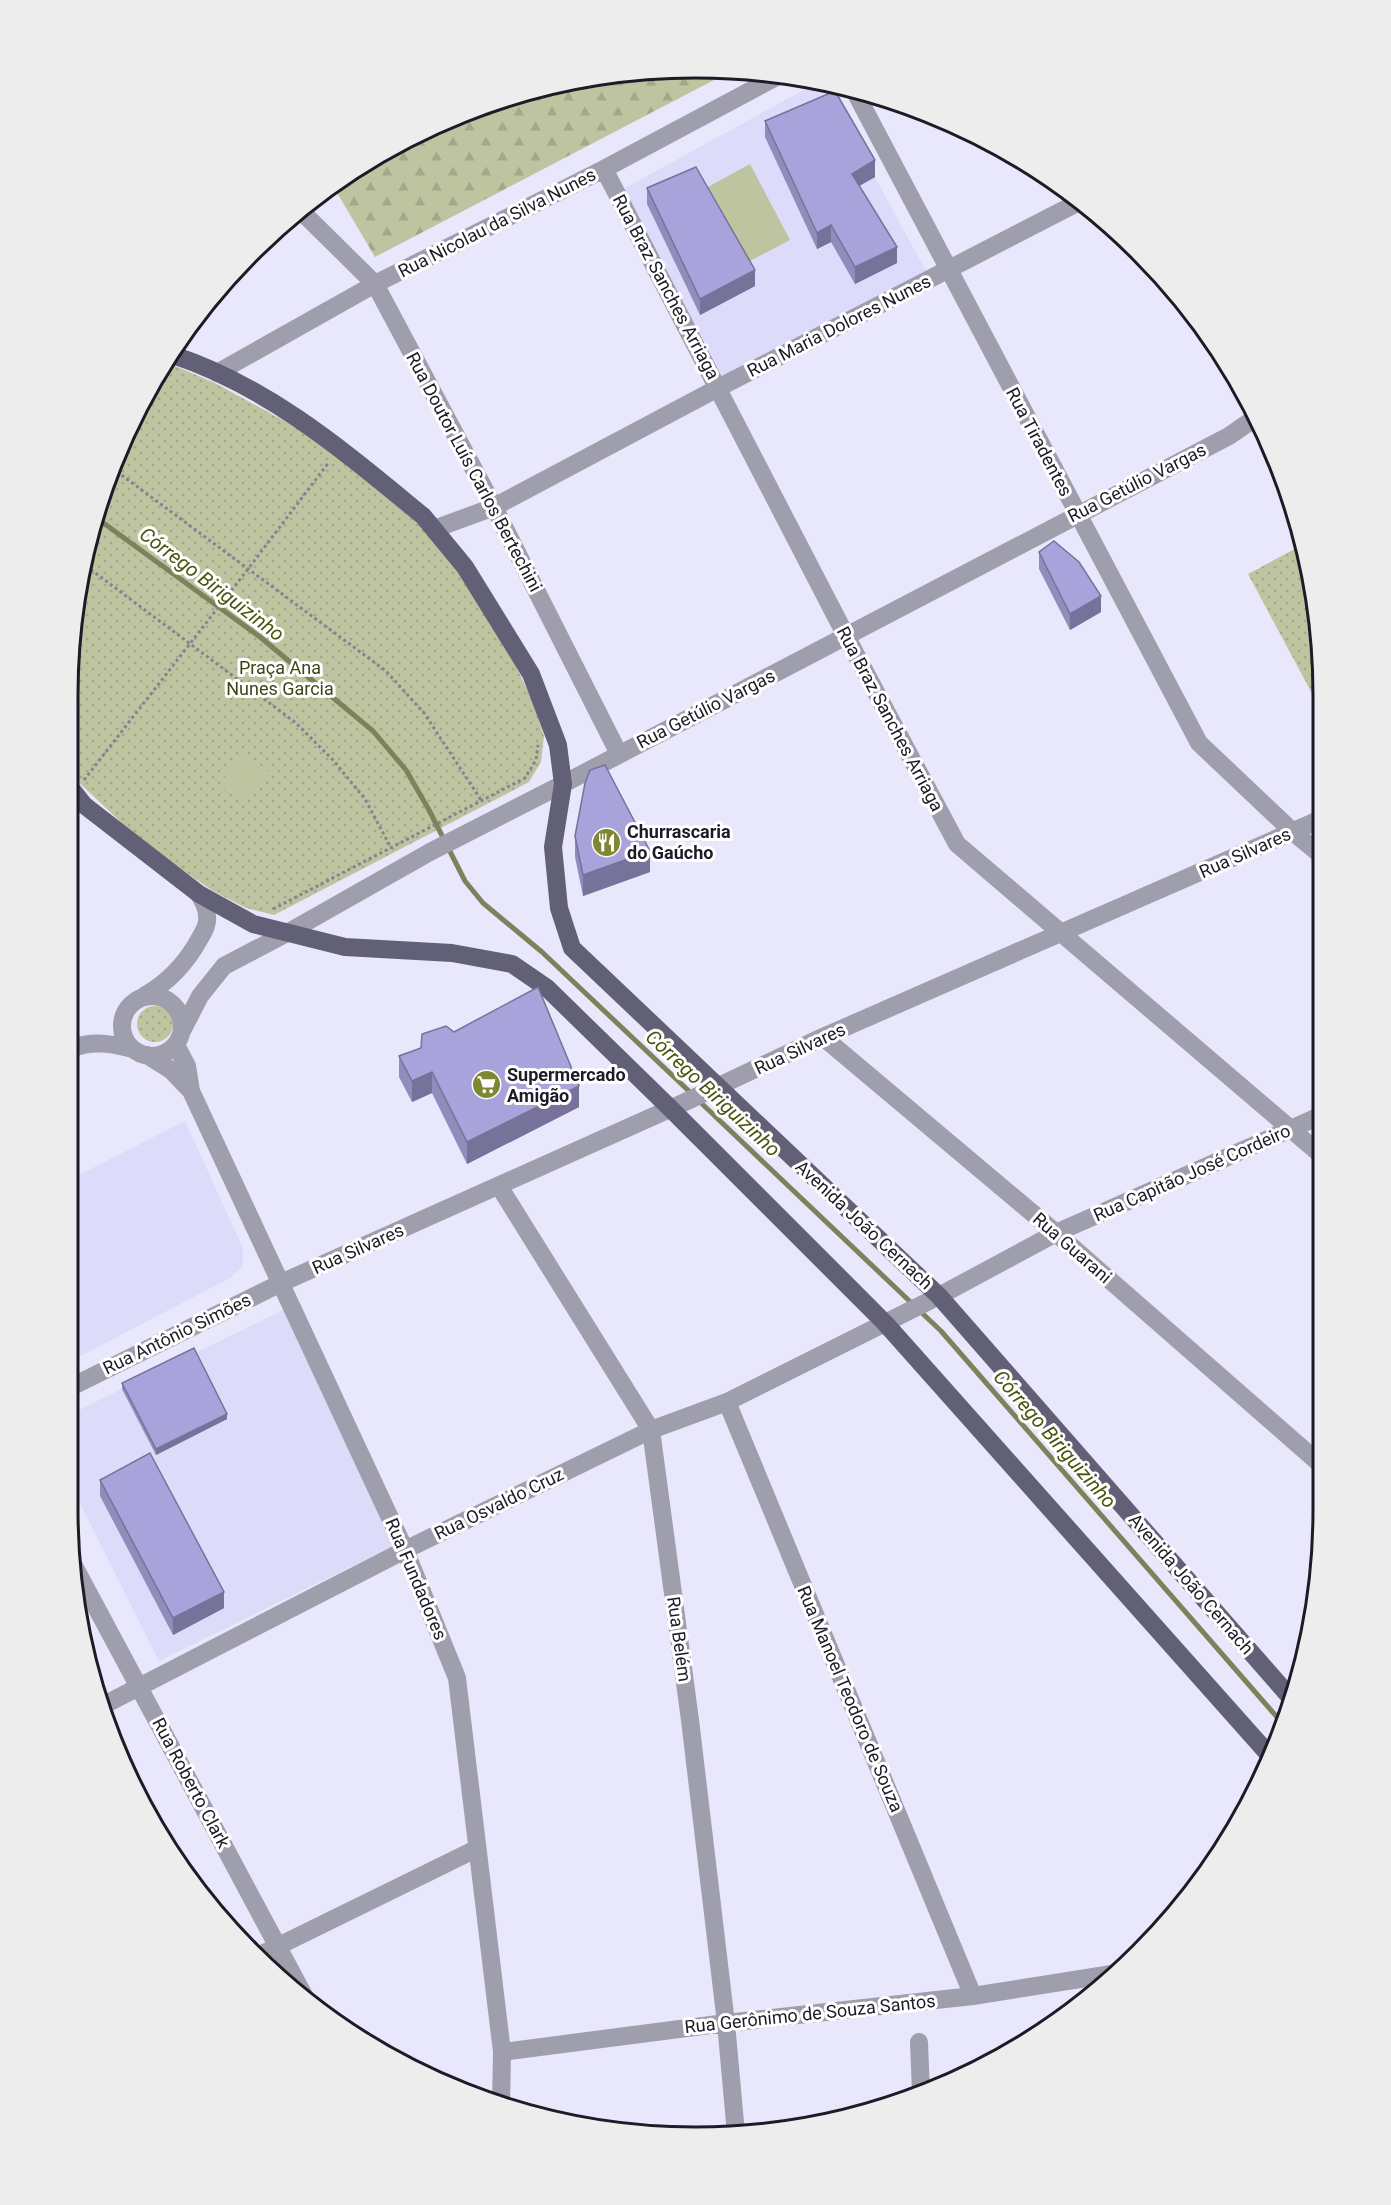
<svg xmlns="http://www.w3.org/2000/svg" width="1391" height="2205" font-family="Roboto,sans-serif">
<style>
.built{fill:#dddbfa}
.forest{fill:url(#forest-firs)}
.park{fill:url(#park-dots)}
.pitch{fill:#bec4a0}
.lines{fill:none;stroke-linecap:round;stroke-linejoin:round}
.stream{stroke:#7d825c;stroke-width:5}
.path{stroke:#848392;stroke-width:3;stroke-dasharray:3 3;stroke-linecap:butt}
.minor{stroke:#9f9eac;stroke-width:18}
.major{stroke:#626077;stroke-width:18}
.wall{fill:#918cbc}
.shaded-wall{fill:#767299}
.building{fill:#a9a3db;stroke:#767299;stroke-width:1.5}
.labels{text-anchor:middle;stroke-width:6;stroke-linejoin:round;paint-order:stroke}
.street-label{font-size:18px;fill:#1c1b26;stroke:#fff}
.park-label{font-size:18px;fill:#3f4416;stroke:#fff}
.poi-label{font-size:18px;font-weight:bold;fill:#1c1b26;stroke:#fff;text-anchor:start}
.water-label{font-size:20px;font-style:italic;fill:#4d530d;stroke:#fff}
.rim{fill:none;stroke:#1c1b26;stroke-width:3}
</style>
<defs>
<pattern id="forest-firs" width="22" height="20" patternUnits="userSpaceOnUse" patternTransform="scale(1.5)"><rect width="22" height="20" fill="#bec4a0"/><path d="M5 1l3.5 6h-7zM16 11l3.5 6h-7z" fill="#a3a88a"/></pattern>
<pattern id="park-dots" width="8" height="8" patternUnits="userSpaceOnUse" patternTransform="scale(1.5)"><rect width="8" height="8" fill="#bec4a0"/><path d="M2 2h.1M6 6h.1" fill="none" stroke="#a3a88a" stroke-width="1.8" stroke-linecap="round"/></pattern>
</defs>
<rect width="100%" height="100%" fill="#e8e7fb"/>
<path class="built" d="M818 82 824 83 927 273 715 389 616 193Z
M185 1121 243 1248V1266L230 1278 73 1360V1178Z
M283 1310 399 1543 159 1661 73 1489V1413Z"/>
<path class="forest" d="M735 69 375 257 333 186 382 151 494 101 614 73Z"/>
<path class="park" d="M168 363 215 383 299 429 335 454 419 524 449 556 508 649 533 702 544 736 541 762 529 782 274 915 246 908 213 891 168 860 124 825 73 777V614L115 455Z
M1304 544 1322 654V696L1315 699 1248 574Z
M137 1024a18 18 0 1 1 36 0a18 18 0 1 1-36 0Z"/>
<path class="pitch" d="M750 164 790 240 746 263 706 188Z
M244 753 269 772 245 804 219 785Z"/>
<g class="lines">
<path class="stream" d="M98 519 260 637 373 731 406 770 429 810 465 881 483 903 542 952 692 1094
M698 1100 941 1331 1283 1724"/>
<path class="path" d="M112 468 386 671 424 713 481 800
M86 566 296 723 333 760 365 799 391 848
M84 780 248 569 329 462
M273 909 525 778 536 760 538 745"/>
<path class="minor" d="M853 88 1199 743 1293 832 1321 855
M604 169 846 636 957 844 1320 1154
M300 210 375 284 494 507 619 754
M217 373 375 284 604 169 778 76
M434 529 494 507 718 388 1081 201
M144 996C169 982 186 964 200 938 204 931 208 925 207 916 207 907 203 901 199 894
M122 1026a30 30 0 1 1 60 0a30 30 0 1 1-60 0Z
M182 1031 200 996 224 966 287 933 430 852 563 784 1229 436 1258 416
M823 1037 1056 1233 1319 1463
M176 1045 187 1066 191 1091 405 1550 457 1678 502 2052 501 2106
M73 1048C93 1040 113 1044 133 1049
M147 1055 171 1070 191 1091
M499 1186 651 1430 690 1720 726 2023 736 2134
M73 1386 281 1283 683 1103 823 1037 1321 819
M727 1402 973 1996
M73 1564 308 2003
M100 1707 405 1550 651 1430 727 1402 939 1296 1056 1233 1320 1116
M258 1956 476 1849
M919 2042 921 2093
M502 2052 726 2023 973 1996 1118 1973"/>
<path class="major" d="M173 355C270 387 346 453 423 516L465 567 531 674 558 745 563 784 553 847 559 908 572 948 939 1296 1290 1697
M73 791 84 805 199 894 253 924 345 947 452 953 512 964 547 988 671 1109 885 1323 1271 1757"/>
</g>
<path class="wall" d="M765 121 875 177 859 186 897 263 855 284 831 242 817 249 765 137Z
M647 188 755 286 700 315 647 204Z
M1039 552 1101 612 1070 630 1039 569Z
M575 836 650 872 583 896 575 857Z
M454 1032 579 1107 467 1164 432 1093 412 1102 399 1077V1056L421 1048Z
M122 1383 227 1419 156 1455 122 1389Z
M100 1480 224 1608 173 1635 100 1496Z"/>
<path class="shaded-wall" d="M875 160V177L852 190V174Z
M831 225V242L817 249V233Z
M897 247V263L855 284V267Z
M755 270V286L700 315V299Z
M1101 596V612L1070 630V614Z
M650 851V872L583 896V875Z
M432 1072V1093L412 1102V1081Z
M579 1086V1107L467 1164V1142Z
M227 1414V1419L156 1455V1449Z
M224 1592V1608L173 1635V1618Z"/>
<path class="building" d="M835 91 875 160 852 174 897 247 855 267 831 225 817 233 765 121Z
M696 167 755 270 700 299 647 188Z
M1054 541 1079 562 1101 596 1070 614 1039 552Z
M605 765 650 851 583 875 575 836 585 783 590 770Z
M538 987 579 1086 467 1142 432 1072 412 1081 399 1056 421 1048 422 1034 446 1026 454 1032Z
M194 1348 227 1414 156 1449 122 1383Z
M150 1453 224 1592 173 1618 100 1480Z"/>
<defs>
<symbol id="restaurant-disc" viewBox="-11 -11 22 22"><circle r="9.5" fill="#7f8733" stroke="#fff"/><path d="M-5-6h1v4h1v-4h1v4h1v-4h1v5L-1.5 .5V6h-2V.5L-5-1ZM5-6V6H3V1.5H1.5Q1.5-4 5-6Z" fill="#fff"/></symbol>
<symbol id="supermarket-disc" viewBox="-11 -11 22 22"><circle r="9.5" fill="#7f8733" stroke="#fff"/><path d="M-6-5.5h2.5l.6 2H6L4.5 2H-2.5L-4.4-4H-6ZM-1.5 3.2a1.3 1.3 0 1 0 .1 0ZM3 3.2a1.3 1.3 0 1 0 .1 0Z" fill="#fff"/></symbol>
</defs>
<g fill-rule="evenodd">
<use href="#restaurant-disc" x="590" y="826" width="33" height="33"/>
<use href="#supermarket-disc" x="470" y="1068" width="33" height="33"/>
</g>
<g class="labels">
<g class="street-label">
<text transform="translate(497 223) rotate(-27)" y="6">Rua Nicolau da Silva Nunes</text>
<text transform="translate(666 287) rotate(62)" y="6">Rua Braz Sanches Arriaga</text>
<text transform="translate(839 326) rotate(-27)" y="6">Rua Maria Dolores Nunes</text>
<text transform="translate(1039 442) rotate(62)" y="6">Rua Tiradentes</text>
<text transform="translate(474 472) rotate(62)" y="6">Rua Doutor Luís Carlos Bertechini</text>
<text transform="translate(1137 483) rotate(-27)" y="6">Rua Getúlio Vargas</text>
<text transform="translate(706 709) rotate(-27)" y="6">Rua Getúlio Vargas</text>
<text transform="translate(890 719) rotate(62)" y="6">Rua Braz Sanches Arriaga</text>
<text transform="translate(1245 853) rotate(-24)" y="6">Rua Silvares</text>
<text transform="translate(800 1049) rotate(-25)" y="6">Rua Silvares</text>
<text transform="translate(1192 1173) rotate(-24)" y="6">Rua Capitão José Cordeiro</text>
<text transform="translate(864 1225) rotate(43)" y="6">Avenida João Cernach</text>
<text transform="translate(1072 1248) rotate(41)" y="6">Rua Guarani</text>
<text transform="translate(358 1249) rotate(-24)" y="6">Rua Silvares</text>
<text transform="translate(177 1334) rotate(-26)" y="6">Rua Antônio Simões</text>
<text transform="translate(499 1504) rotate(-26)" y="6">Rua Osvaldo Cruz</text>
<text transform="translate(416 1579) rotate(67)" y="6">Rua Fundadores</text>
<text transform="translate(1191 1584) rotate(49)" y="6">Avenida João Cernach</text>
<text transform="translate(679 1639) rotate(82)" y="6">Rua Belém</text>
<text transform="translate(850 1699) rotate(67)" y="6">Rua Manoel Teodoro de Souza</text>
<text transform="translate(191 1783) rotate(62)" y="6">Rua Roberto Clark</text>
<text transform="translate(810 2014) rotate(-6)" y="6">Rua Gerônimo de Souza Santos</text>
</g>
<g class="park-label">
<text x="280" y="674">Praça Ana<tspan x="280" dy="21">Nunes Garcia</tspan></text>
</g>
<g class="poi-label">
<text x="627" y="838">Churrascaria<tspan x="627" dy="21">do Gaúcho</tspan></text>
<text x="507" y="1081">Supermercado<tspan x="507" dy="21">Amigão</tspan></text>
</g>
<g class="water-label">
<text transform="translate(212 584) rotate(37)" y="7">Córrego Biriguizinho</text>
<text transform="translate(713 1093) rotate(43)" y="7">Córrego Biriguizinho</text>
<text transform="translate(1055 1439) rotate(49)" y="7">Córrego Biriguizinho</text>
</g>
</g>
<path d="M0 0H1391V2205H0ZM695 78H696A617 617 0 0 1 1313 695V1510A617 617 0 0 1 696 2127H695A617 617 0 0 1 78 1510V695A617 617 0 0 1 695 78Z" fill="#ededee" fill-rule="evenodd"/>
<path class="rim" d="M695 78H696A617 617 0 0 1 1313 695V1510A617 617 0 0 1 696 2127H695A617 617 0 0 1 78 1510V695A617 617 0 0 1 695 78Z"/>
</svg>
